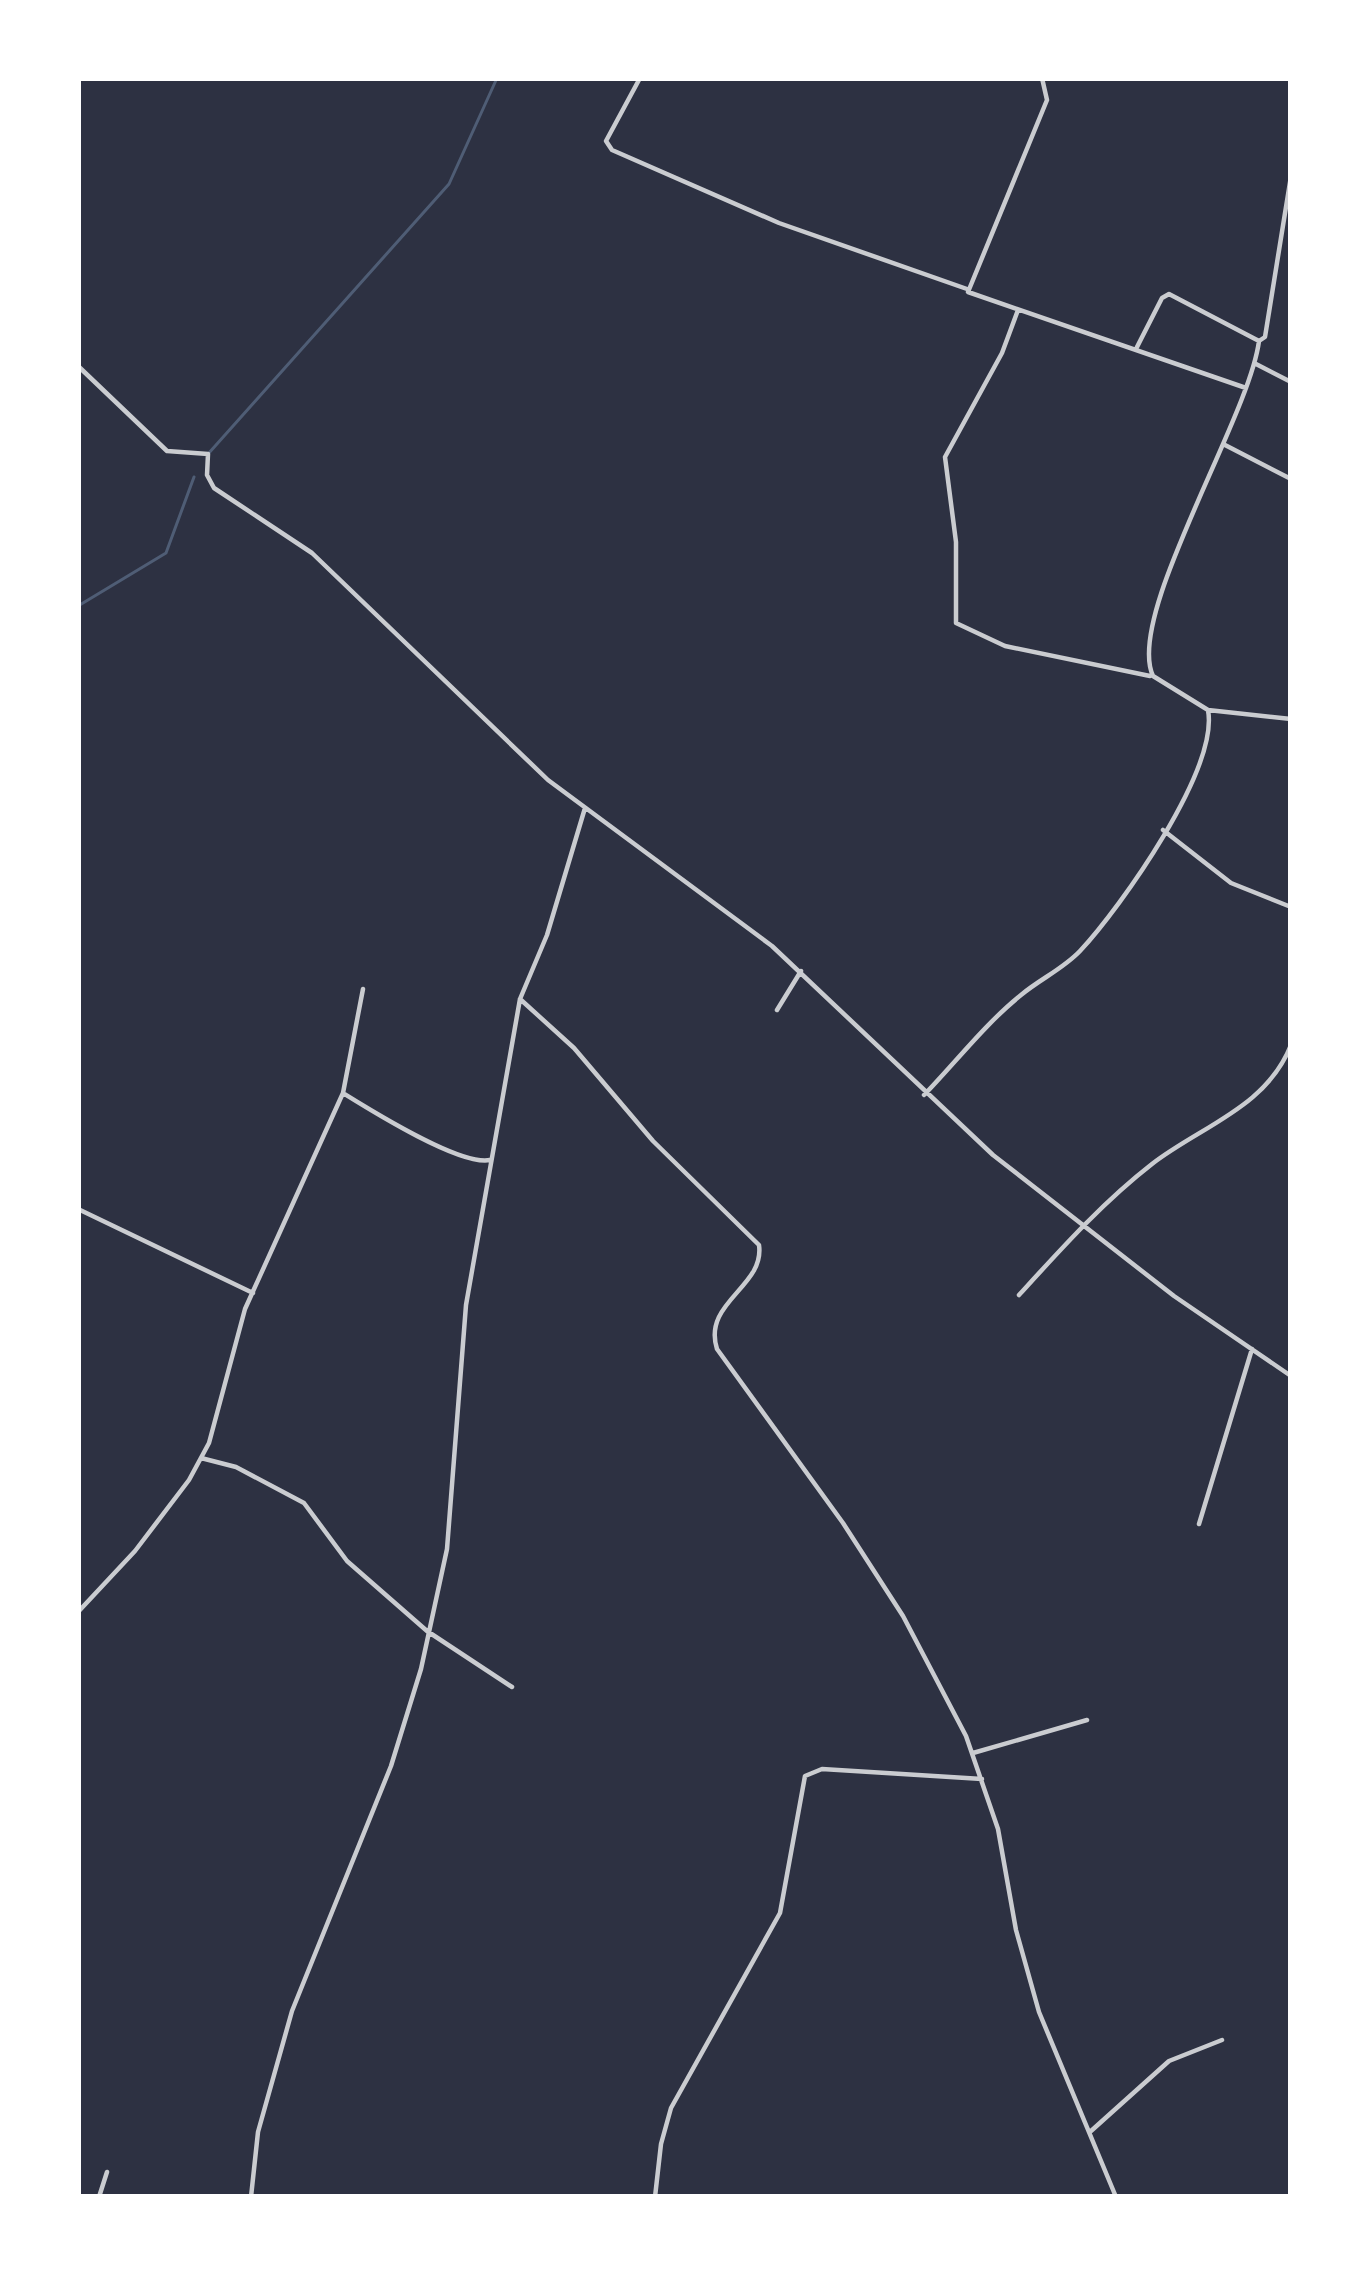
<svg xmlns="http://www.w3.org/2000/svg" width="1369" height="2275" font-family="Lato,sans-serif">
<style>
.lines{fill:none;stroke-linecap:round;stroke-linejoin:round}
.stream{stroke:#4f5d75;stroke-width:3}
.minor{stroke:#caccd0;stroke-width:4.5}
</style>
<rect width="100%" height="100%" fill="#2d3142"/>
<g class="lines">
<path class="stream" d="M208 454 449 184 497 78
M78 606 166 553 194 477"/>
<path class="minor" d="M640 78 606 141 612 150 779 223 967 289
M1042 78 1047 100 968 292 1246 388
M1018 310 1002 353 945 457 956 542V623L1005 646 1150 676
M1137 347 1162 298 1169 294 1259 341
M1256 364 1291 382
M78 366 167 451 208 454 207 475 214 488 312 553 548 780 772 946 993 1155 1174 1296 1291 1376
M1225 445 1291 479
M1208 710 1291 719
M1163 830 1231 883 1291 907
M520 999 574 1048 653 1141 759 1245C765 1287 702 1302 717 1349L843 1523 903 1616 966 1736 998 1829 1016 1930 1039 2012 1116 2197
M777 1010 801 971
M343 1093 363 989
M924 1095C956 1062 985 1024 1021 995 1040 979 1063 969 1080 951 1121 907 1219 769 1208 710L1153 676C1125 616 1249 419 1259 341L1265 337 1291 176
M78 1209 253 1293
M1019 1295C1061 1249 1103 1202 1152 1164 1201 1126 1266 1108 1291 1045
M201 1458 236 1467 304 1503 347 1561 427 1631 512 1687
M1199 1524 1252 1349
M78 1612 135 1551 189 1480 209 1443 245 1309 343 1093C372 1111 460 1166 490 1160
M973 1753 1087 1720
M1091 2131 1169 2061 1222 2040
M99 2197 107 2172
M251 2197 258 2132 292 2011 391 1766 421 1669 447 1549 466 1305 520 999 547 935 585 808
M655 2197 661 2144 671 2108 780 1913 805 1776 822 1769 982 1779"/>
</g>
<rect width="1369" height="2275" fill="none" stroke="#ffffff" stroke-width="162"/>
</svg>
